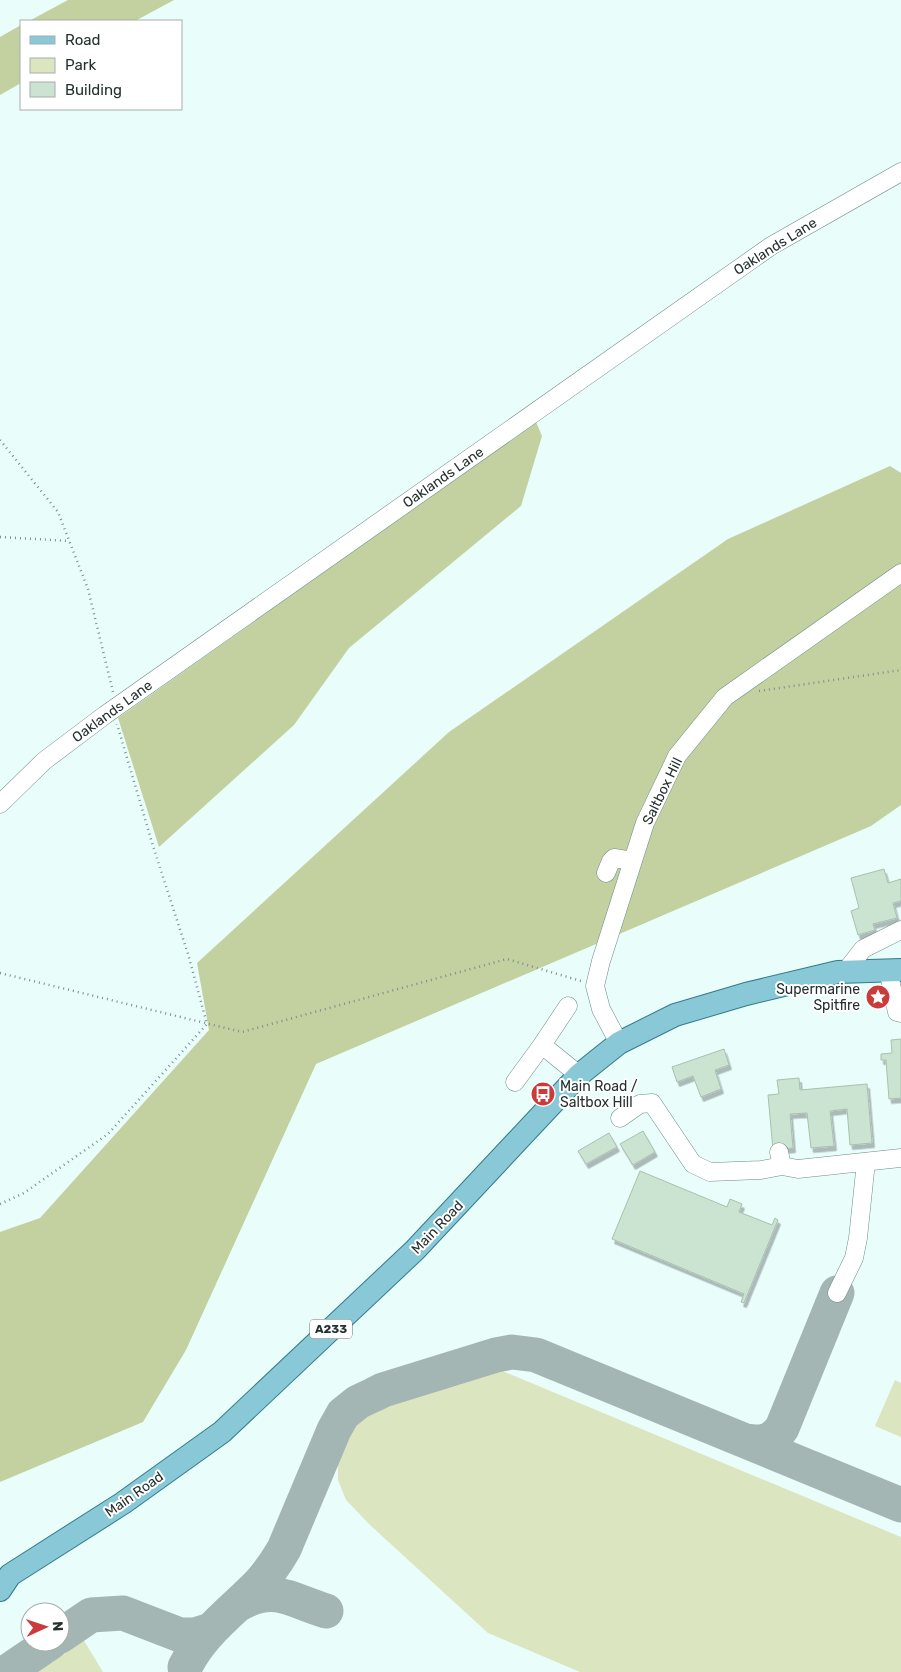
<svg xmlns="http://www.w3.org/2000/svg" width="901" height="1672" font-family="Rubik,sans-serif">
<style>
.green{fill:#dbe6c1}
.forest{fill:#c3d1a1}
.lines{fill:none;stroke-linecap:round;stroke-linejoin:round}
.taxiway{stroke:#a4b6b3;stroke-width:35}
.building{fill:#cbe3d1;stroke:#a8c0ae;filter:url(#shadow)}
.minor-casing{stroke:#6c8c87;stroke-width:19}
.major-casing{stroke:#327b8b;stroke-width:24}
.path{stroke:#7d8e8b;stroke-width:2.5;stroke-dasharray:1 4;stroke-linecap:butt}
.minor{stroke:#fff;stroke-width:18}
.major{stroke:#89c8d7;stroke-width:22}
.labels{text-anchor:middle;stroke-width:4;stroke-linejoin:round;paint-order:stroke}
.shield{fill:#fff;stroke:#666f6d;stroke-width:1}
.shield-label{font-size:12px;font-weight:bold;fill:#24312f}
.street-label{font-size:14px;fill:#24312f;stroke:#fff}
.poi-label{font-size:14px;fill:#24312f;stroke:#fff;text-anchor:end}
</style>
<defs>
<filter id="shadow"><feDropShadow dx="2.5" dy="4.5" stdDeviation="0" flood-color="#0004"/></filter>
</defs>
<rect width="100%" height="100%" fill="#e9fdfa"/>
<path class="green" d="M500 1370 901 1537V1672H580L488 1633 370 1525 346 1500 338 1480V1461L345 1440 356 1422 370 1412 399 1400Z
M895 1380 901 1383V1437L875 1426Z
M83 1639 103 1672H33Z"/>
<path class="forest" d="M68 0H174L135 21H29Z
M21 25V83L0 95V37Z
M536 422 542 436 521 506 349 648 294 725 159 847 118 718Z
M890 466 901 473V805L871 826 316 1064 186 1350 143 1422 0 1482V1232L40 1218 209 1030 197 963 449 732 728 539Z"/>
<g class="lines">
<path class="taxiway" d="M746 1441C762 1444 773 1441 782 1428L837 1293
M236 1606C273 1583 290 1600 326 1611
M60 1636 91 1615 123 1613 180 1635H195L211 1630
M185 1667C202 1632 233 1611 259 1584 269 1573 277 1561 284 1549L334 1430 343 1414 358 1402 373 1395 383 1390 496 1355 512 1352 536 1355 901 1505
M7 1672 51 1642"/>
</g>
<path class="building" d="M884 869 888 883 901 879V901L893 903 897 918 873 924 875 930 858 935 851 911 859 908 851 878Z
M901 1039V1098L889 1099 886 1060H881V1054L892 1053 891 1040Z
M724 1049 729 1065 715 1070 721 1089 701 1097 693 1076 677 1082 672 1067Z
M799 1078 800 1090 867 1084 872 1143 850 1145 847 1109 830 1111 834 1146 811 1148 807 1113 790 1114 793 1148 773 1150 768 1095 779 1094 777 1080Z
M643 1131 655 1152 633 1165 620 1144Z
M609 1133 617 1147 586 1164 578 1151Z
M640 1171 727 1207 730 1199 742 1204 739 1212 772 1225 775 1218 778 1220 744 1303 741 1302 744 1294 612 1239Z"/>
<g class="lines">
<defs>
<path id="minor" d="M0 804 44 761 105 715 771 246 901 172
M606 873 611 861 614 858 633 861
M888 970 897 1012 901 1013
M845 972 863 949 901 930
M619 1043 601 1009 595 986 601 961 645 823 677 756 725 697 901 573
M542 1045 568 1006
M515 1082 542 1045 579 1075
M620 1118 640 1104 652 1103 693 1164 710 1172 761 1170 782 1166
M779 1152 782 1166 798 1169 901 1158
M837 1293 854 1258 858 1238 866 1162"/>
<path id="major" d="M0 1590 10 1575 123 1503 222 1432 415 1250 579 1075 619 1043 675 1015 746 994 838 972 901 970"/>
</defs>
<use href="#minor" class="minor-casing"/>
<use href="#major" class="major-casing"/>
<path class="path" d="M0 440 58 512 88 589 113 692
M0 537 70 541
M759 691 901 670
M0 973 242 1032 507 959 581 981
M0 1204 24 1193 108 1134 207 1024 188 954 153 846 117 724"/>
<use href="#minor" class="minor"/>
<use href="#major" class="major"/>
</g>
<defs>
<symbol id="sight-disc" viewBox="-11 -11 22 22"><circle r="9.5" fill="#ca3b3c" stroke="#fff"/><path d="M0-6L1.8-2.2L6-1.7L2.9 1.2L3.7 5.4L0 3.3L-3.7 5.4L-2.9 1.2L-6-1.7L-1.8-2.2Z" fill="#fff"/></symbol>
<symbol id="bus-disc" viewBox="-11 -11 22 22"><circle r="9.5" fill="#ca3b3c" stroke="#fff"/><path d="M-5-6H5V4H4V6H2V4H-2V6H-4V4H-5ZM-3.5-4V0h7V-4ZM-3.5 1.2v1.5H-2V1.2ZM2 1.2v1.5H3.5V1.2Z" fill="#fff"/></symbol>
</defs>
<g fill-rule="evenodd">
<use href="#sight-disc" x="864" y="983" width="28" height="28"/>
<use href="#bus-disc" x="529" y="1080" width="28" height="28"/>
</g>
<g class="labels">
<rect class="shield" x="310" y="1319.5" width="42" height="19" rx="4"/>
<g class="shield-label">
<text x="331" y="1333">A233</text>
</g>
<g class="street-label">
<text transform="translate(775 246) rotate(-32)" y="5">Oaklands Lane</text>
<text transform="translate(443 477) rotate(-35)" y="5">Oaklands Lane</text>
<text transform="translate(112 711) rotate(-36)" y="5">Oaklands Lane</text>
<text transform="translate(662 791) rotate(-64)" y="5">Saltbox Hill</text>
<text transform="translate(437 1227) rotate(-46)" y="5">Main Road</text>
<text transform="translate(134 1494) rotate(-35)" y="5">Main Road</text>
</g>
<g class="poi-label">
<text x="860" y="994">Supermarine<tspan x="860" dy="16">Spitfire</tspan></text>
<text x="560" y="1091" text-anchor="start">Main Road /<tspan x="560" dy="16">Saltbox Hill</tspan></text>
</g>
</g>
<rect x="20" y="20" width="162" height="90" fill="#ffffff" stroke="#a7adac"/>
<rect x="30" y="36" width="25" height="8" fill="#89c8d7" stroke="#a7adac"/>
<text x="65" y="45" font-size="15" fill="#24312f">Road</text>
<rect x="30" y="58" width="25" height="15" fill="#dbe6c1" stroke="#a7adac"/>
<text x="65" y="70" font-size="15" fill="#24312f">Park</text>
<rect x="30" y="82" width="25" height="15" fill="#cbe3d1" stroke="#a7adac"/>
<text x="65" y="95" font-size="15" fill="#24312f">Building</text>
<g transform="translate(45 1627) rotate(87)"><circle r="24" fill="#ffffff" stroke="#a7adac"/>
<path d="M0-4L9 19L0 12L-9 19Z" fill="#ca3b3c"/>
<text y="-8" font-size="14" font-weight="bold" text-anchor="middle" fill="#24312f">N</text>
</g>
</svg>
